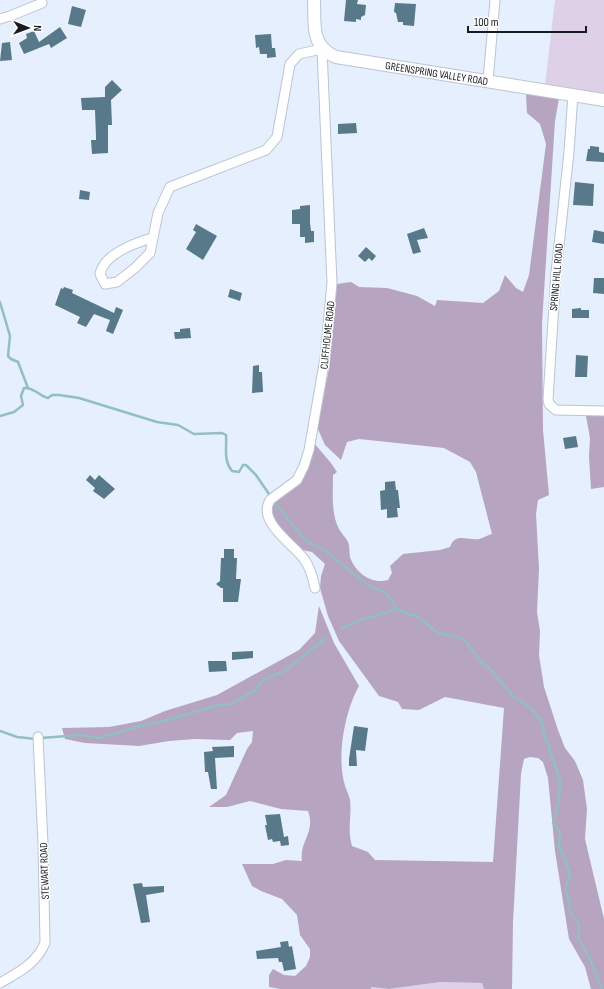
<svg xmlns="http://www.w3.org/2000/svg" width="604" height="989" font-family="'Sofia Sans Condensed',sans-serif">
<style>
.green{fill:#ded0e6}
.forest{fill:#b6a4c1}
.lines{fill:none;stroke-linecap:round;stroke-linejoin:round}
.stream{stroke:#93bec2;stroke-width:2.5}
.building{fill:#58798a}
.minor-casing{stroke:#bbc4d2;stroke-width:11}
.major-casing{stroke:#bbc4d2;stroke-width:14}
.minor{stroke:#fff;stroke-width:9}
.major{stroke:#fff;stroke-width:12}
.labels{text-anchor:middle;stroke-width:3;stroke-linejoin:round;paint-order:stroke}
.street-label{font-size:11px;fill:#171a1f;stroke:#fff}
</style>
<rect width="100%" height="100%" fill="#e5effd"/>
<path class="green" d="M555 0H604V96L545 85Z
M440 982 482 983 484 989H371L370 987 389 989Z"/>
<path class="forest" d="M526 94 559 98 555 121 542 323 543 430 549 495 538 500 536 514 539 569 537 612 540 631 539 655 544 687 558 730 565 748 575 761 583 780 587 809 585 839 604 919V989H591L585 967 569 939 555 851 548 778 543 762 538 758 530 757 524 759 521 774 513 922 512 989H484L482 983 440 982 389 989 371 987V989H280L269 987V975L273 969 284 975 295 976 306 966 310 957V949L300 935 297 915 282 899 261 891 252 886 242 864H273L286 860 302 861C299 842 316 832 308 811L281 809 250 801 227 807H209L226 795 247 749 252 742 253 731 237 733 230 740 195 739 169 741 139 746 85 743 65 739 62 728 109 727 141 721 165 711 217 695 299 650 315 633 319 606 334 643 359 686C345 711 337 754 344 782 345 788 349 794 350 800 352 815 347 829 352 846L368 852 375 860 493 862 504 708 445 697 419 710 402 709 398 702 379 696 339 641 328 616 320 588 321 576 325 564 312 552 302 550 277 526 271 517 272 507 278 498 298 486 306 471 314 443 331 463 337 472 333 475C333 493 331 511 338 527 340 532 345 536 348 542 350 547 349 552 350 557 355 572 371 585 388 580L392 573 390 566 403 554 440 550 450 547C455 532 468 541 479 539 483 538 488 535 492 534L476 472 470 462 444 448 359 439 347 442 341 460 325 445 317 427 329 369 337 284 351 282 359 287 387 288 417 296 435 306 437 300 483 303 499 291 505 275 516 288 523 292 529 275 546 144 540 124 527 113Z
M586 416H604V487L591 489 589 457 590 438Z"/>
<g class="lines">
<path class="stream" d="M0 302 10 336 8 356 11 359 18 362 28 388
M0 416 14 412 23 405 21 396 24 388C34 387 39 396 48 398L52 395H59L79 398 157 422 178 425 194 434 222 433 226 435C227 449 223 460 232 471L239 472 243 465H246L256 475 271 497
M273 501 306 541 324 550 369 586 384 592 389 597 397 609 410 615 417 616 438 633 459 637 465 641 482 663 488 667 513 696 532 709 542 722 544 734 560 780 559 801 553 823 560 832 559 845 570 874 566 889 571 915 576 918 579 926 578 939C589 952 595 972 602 989
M341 628 361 620 397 609
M0 731 17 737 36 739
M41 738 80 735 99 738 140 726 164 721 215 706 231 704 256 690 260 683 267 678 285 671 326 638"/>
</g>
<path class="building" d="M346 0H358L357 4 366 5 365 15 361 17V20L356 19V22L344 21Z
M395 3 416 4 414 26 403 25V22H398L396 13 394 12Z
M72 6 86 10 81 27 68 24Z
M60 27 67 38 51 48 49 44 24 54 19 43 27 38 26 34 34 31 39 42Z
M271 34 272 48H275L276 57 267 58V54H260L259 47 256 48 255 35Z
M10 42 12 60 0 61 2 43Z
M112 80 122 90 111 100 112 125H108V153L92 154 91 140H96V137L95 110H82L81 98 105 97V87Z
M356 123 357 133 338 134V124Z
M590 146 599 147V152L604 153V162L586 161 588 149H590Z
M575 182 594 184 593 206 573 205Z
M80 190 90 192 89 200 79 199Z
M310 205V223L311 231H314V242L305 243V237H300V224H292V210L300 209V206Z
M196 224 217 236 203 260 186 249 196 232 193 230Z
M424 228 428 238 417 240 421 252 413 254 407 234Z
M594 230 604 232V244L592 242Z
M366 247 376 256 372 261 369 258 365 262 358 256Z
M594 278H604V294L593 293Z
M64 287 73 290 72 293 114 313 116 307 123 310 113 334 106 331 110 320 94 314 86 327 77 323 80 317 55 305 61 288 63 289Z
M230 289 242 293 240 301 228 297Z
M581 308V310H589V318H572V309Z
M190 328 191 338 175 339 174 332H180V329Z
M576 355 588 356 587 377H575Z
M259 365V372H262L263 392 252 393 253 366Z
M576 436 578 447 565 449 563 438Z
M90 475 95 480 99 475 115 489 104 499 93 491 95 488 86 480Z
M395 481 396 490H398L400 508H397L398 517 387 518V509L381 510 380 491 385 490V482Z
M224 549H234V558H237L236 579H241L238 602H223V588H221L216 584 220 581 221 558H224Z
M253 651V658L232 660V652Z
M208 661H226L227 671 209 672Z
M354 726 368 728 365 751 356 750 357 766H349V759Z
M234 746V757L215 758 217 789H211L208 772H205L204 752 213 751 212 747Z
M280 814 284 837 288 836 289 845 281 846 280 841 273 842 272 839 268 840 265 825H267L265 815Z
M142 883 143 887 164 886V892L146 895 150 922 141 923 133 884Z
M288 941 289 947 292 946 296 969 284 971 282 962H279L278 958 257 959 256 951 281 947 280 942Z"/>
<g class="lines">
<defs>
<path id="minor" d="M0 19 10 16 42 3
M488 81 495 0
M573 94 569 152 556 273 548 399 549 404 556 410 604 411
M152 238C135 243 104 254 100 274L105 284 117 282 135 268 150 253 158 213 170 187 266 150 277 137 290 64 299 54 322 49 332 283 325 358 309 450 304 466 297 480 270 500C257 522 293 544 304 559 310 567 313 578 315 588
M0 983C19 972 36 964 45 943L43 844 38 737"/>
<g id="major">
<path id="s1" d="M314 0C315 24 310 46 336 57L604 100"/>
</g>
</defs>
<use href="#minor" class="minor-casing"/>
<use href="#major" class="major-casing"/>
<use href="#minor" class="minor"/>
<use href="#major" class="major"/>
</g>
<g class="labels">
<g class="street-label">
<text dy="4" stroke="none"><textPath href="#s1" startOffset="168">GREENSPRING VALLEY ROAD</textPath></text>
<text transform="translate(556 277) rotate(-85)" y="4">SPRING HILL ROAD</text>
<text transform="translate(327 335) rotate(-84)" y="4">CLIFFHOLME ROAD</text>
<text transform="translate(44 871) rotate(-92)" y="4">STEWART ROAD</text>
</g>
</g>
<g transform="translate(28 28) rotate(91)" stroke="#ffffff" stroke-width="3" paint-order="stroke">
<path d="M0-3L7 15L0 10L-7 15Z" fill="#171a1f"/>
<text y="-6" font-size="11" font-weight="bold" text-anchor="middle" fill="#171a1f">N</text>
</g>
<path d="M468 26v6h118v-6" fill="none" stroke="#171a1f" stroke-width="2"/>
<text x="474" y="26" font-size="12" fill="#171a1f" stroke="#ffffff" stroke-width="3" paint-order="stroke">100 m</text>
</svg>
